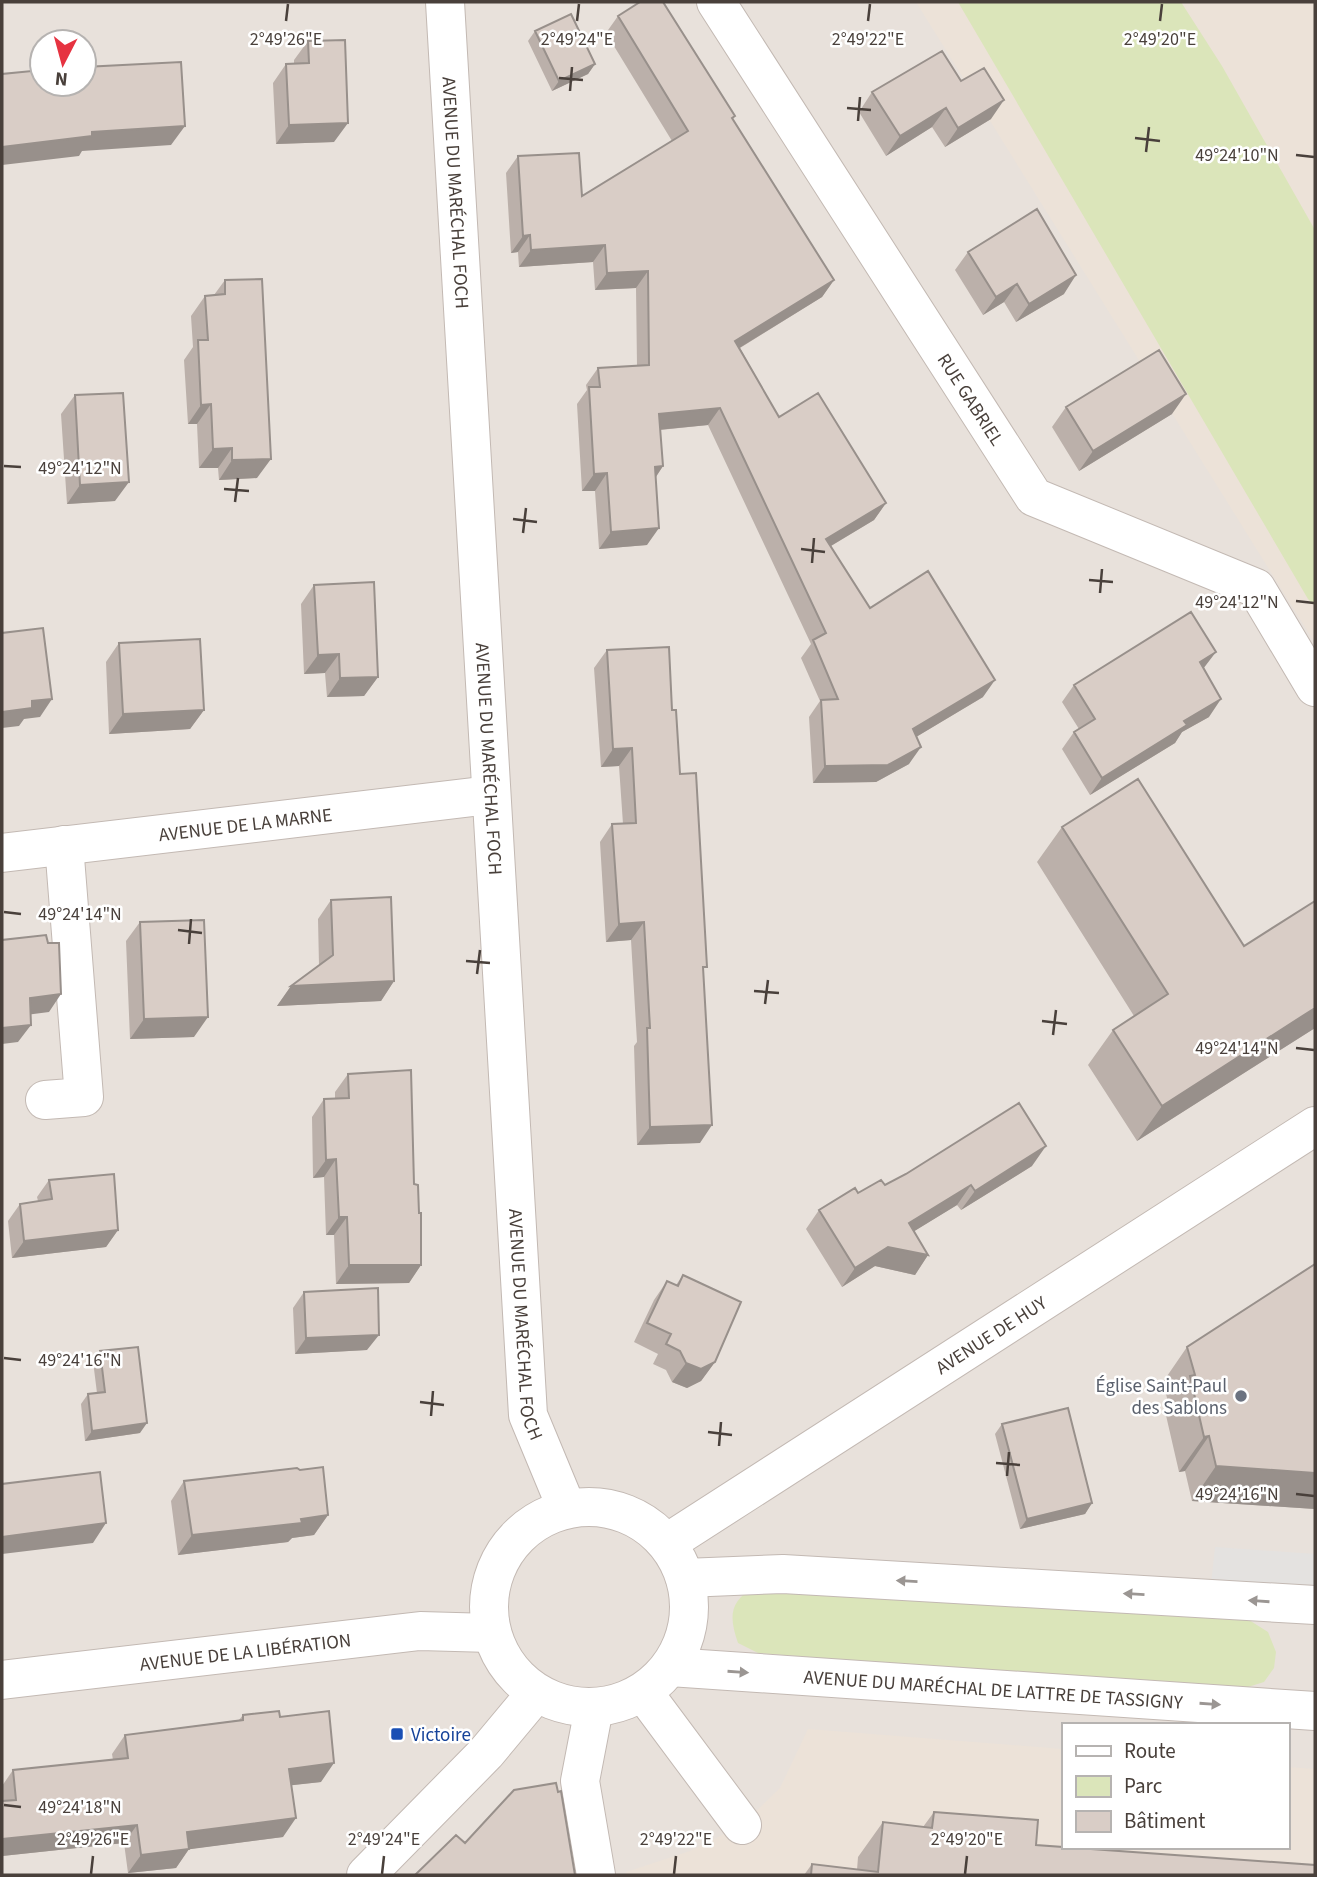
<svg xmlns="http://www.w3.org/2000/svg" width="1317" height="1877" font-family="'Source Sans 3',sans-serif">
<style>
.residential{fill:#e8e1db;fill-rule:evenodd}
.education{fill:#ece2d8}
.green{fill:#dbe5ba}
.parking{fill:#e4e2e0}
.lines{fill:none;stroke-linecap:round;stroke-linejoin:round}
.minor-casing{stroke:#c3b9b3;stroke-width:40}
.minor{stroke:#fff;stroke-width:38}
.wall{fill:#bbb0aa}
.shaded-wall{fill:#98908b}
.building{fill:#d9cdc6;stroke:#98908b;stroke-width:2}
.oneway{fill:#9b9693}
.ticks{fill:none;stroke:#49403b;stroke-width:2.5}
.worship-dot{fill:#6b7280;stroke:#fff;stroke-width:2.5}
.transit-dot{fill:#1a4fb4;stroke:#fff;stroke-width:2.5}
.labels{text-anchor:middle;stroke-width:5;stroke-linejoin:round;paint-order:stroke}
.street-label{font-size:19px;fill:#49403b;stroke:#fff}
.worship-label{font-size:19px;fill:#5b616d;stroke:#fff;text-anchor:end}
.transit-label{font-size:19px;fill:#164399;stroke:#fff;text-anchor:start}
.ticks-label{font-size:18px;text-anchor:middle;fill:#49403b;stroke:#fff;stroke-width:5;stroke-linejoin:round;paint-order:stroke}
</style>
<rect width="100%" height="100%" fill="#f5f1ed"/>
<path class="residential" d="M2 2H1315V1875H2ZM42 42H84V84H42ZM1063 1725H1287V1847H1063Z"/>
<path class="education" d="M916 2H1315V643Z
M808 1729 1063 1749V1847H1287V1767L1315 1769V1875H627L626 1872 690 1851 742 1825 780 1788Z"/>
<path class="green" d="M958 2H1181L1222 66 1315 230V606L1308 599Z
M754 1587 1249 1620 1268 1632 1276 1652 1274 1668 1264 1682 1235 1691 758 1653 738 1643C729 1617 729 1602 754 1587Z"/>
<path class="parking" d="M1215 1547 1315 1554V1590L1211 1583Z"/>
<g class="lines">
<defs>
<g id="minor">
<path id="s1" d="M445 2 528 1415 567 1509"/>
<path id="s2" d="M716 2 1034 497 1256 588 1315 687"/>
<path id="s3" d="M2 853 490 795"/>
<path d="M45 1100 84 1097 64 845"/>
<circle cx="589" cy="1607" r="100"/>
<path id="s4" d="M667 1543 1315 1126"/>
<path d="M685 1578 783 1574 1315 1605"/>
<path id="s5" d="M670 1667 1315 1711"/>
<path id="s6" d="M2 1680 420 1631 491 1633"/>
<path d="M643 1692 742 1825"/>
<path d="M594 1708 580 1781 596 1875"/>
<path d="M366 1875 486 1753 536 1693"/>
</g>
</defs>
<use href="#minor" class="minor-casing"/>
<use href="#minor" class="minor"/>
</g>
<path class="wall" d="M618 16 735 116 733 119 834 280 822 297 740 348 779 417 886 503 874 520 831 546 870 608 983 697 916 737 909 764 876 782 813 783 809 717 820 701 801 658 811 644 708 425 660 430 663 466 656 477 647 545 599 549 595 491H582L577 404 587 390 586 385 598 368 637 366 636 288 595 290 593 262 519 267 518 252 511 253 506 173 518 156 582 196 672 141 606 33Z
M535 31 595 64 588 74 552 91 528 41Z
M308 41 334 142 276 144 273 83 286 64H294V60Z
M961 81 991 119 945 147 932 127 886 156 859 112 872 92Z
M968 252 1064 294 1016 322 1004 302 983 315 955 270Z
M225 280 257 478 219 480 218 468H199L197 424H188L184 360 193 347 191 316 205 296 214 295Z
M75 395 115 501 67 504 61 414Z
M1066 407 1172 414 1079 471 1052 427Z
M314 585 378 677 364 696 327 697 325 673 304 674 301 604Z
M119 643 204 710 190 729 109 734 106 662Z
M607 650 672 710 703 972 700 1143 637 1145 634 1046 637 1042 631 940 606 942 600 842 612 824H623L619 766 601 767 594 668Z
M1204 669 1209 717 1182 732 1175 743 1090 795 1062 749 1074 732 1079 729 1062 702 1074 685Z
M1062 827 1244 946 1315 901V1028L1137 1141 1088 1065 1113 1030 1134 1016 1037 862Z
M331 900 394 981 381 1001 277 1006 291 986 319 965 318 919Z
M140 922 194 1037 130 1039 126 941Z
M348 1074 414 1184 421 1265 409 1283 336 1284 334 1235H326L324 1177 313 1178 312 1117 324 1099H335V1092Z
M1032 1166 961 1210 957 1205 914 1231 928 1255 915 1275 875 1266 842 1287 806 1229 819 1210 858 1193 885 1185Z
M49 1180 118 1230 106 1247 12 1258 8 1221 20 1204 38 1201 37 1197Z
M1315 1264V1509L1192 1501 1185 1471 1179 1472 1165 1411 1169 1406 1163 1382 1187 1347Z
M683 1275 715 1362 701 1381 687 1388 672 1382 666 1370 653 1364 658 1354 634 1342 654 1300 667 1281 676 1285Z
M304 1292 367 1350 295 1354 293 1308Z
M100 1351 140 1433 85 1441 81 1404 88 1394 97 1393 93 1361Z
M1002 1424 1092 1503 1085 1514 1020 1529 995 1434Z
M184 1481 328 1515 314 1535 292 1538 288 1542 178 1555 171 1501Z
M243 1715 280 1717 321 1782 292 1785 283 1837 189 1849 176 1868 128 1873 124 1843 2 1856V1786L13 1770 113 1760 112 1754 125 1735 239 1720Z
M934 1812 1036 1845 1315 1875H804L812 1864 857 1870 858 1857 883 1822 923 1827Z"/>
<path class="shaded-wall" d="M595 64 588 74 552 91 559 81Z
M1004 100 991 119 945 147 958 128Z
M946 108 932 127 886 156 900 136Z
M348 123 334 142 276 144 289 125Z
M185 126 171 145 82 151 79 156 2 165V147L92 132Z
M530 235 518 252 511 253 523 236Z
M605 245 593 262 519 267 531 250Z
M648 271 636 288 595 290 607 273Z
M1076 275 1064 294 1016 322 1029 304Z
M834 280 822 297 723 358 735 341Z
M1017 284 1004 302 983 315 996 297Z
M1186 394 1172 414 1079 471 1093 451Z
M211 404 197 424H188L201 405Z
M720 408 708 425 647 431 659 414Z
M232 448 218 468H199L213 449Z
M271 459 257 478 219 480 232 460Z
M663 466 651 484 655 467Z
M607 473 595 491H582L594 474Z
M129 482 115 501 67 504 80 485Z
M886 503 874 520 814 556 826 539Z
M659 528 647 545 599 549 611 532Z
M1216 652 1203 669 1200 662Z
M339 654 325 673 304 674 318 655Z
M378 677 364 696 327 697 340 678Z
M995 680 983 697 901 746 913 729Z
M52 699 40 717 24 719 19 726 2 728V712L32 701Z
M1221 699 1209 717 1182 732 1175 743 1090 795 1102 778 1184 721Z
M204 710 190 729 109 734 123 714Z
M921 747 909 764 876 782 813 783 825 766Z
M632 748 619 766 601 767 613 749Z
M644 922 631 940 606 942 619 924Z
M394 981 381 1001 277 1006 291 986Z
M61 994 49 1012 18 1016 30 998Z
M1315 1008V1028L1137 1141 1162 1106Z
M208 1017 194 1037 130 1039 144 1019Z
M31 1025 18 1042 2 1044V1028Z
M712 1125 700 1143 637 1145 650 1127Z
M1046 1146 1032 1166 961 1210 975 1191Z
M336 1159 324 1177 313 1178 326 1160Z
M971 1185 957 1205 895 1243 909 1223Z
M339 1217H347L334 1235H326Z
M118 1230 106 1247 12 1258 24 1241Z
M888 1247 928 1255 915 1275 875 1266 842 1287 855 1268Z
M349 1265H421L409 1283 336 1284Z
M379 1335 367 1350 295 1354 306 1338Z
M715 1362 701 1381 687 1388 672 1382 686 1363Z
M147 1423 140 1433 85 1441 92 1431Z
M1209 1436 1185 1471 1179 1472 1204 1437Z
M1216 1466 1315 1473V1509L1192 1501Z
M1092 1503 1085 1514 1020 1529 1027 1519Z
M328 1515 314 1535 292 1538 288 1542 178 1555 192 1535Z
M106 1523 93 1543 2 1554V1537Z
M334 1763 321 1782 276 1787 289 1769Z
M296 1818 283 1837 184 1850 189 1849 176 1868 128 1873 141 1855 187 1832Z
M137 1825 124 1843 2 1856V1839Z"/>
<path class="building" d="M640 2H663L735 116 732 118 834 280 735 341 779 417 818 393 886 503 826 539 870 608 928 571 995 680 913 729 921 747 888 765 825 766 821 700 838 699 813 640 826 633 720 408 659 414 663 466 655 467 659 528 611 532 607 473 594 474 589 387H600L598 368 649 365 648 271 607 273 605 245 531 250 530 235 523 236 518 156 579 153 582 196 688 131 618 16Z
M571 14 595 64 559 81 535 31Z
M345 40 348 123 289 125 286 64 309 63 308 41Z
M942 51 961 81 984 68 1004 100 958 128 946 108 900 136 872 92Z
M181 62 185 126 92 132V136L2 147V74L42 70V84H84V67Z
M1037 209 1076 275 1029 304 1017 284 996 297 968 252Z
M262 279 271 459 232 460V448L213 449 211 404 201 405 198 340H208L205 296 225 294V280Z
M1159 350 1186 394 1093 451 1066 407Z
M123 393 129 482 80 485 75 395Z
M374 582 378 677 340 678 339 654 318 655 314 585Z
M1191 612 1216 652 1200 662 1221 699 1184 721 1187 725 1102 778 1074 732 1095 719 1074 685Z
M43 628 52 699 32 701V708L2 712V633Z
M200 639 204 710 123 714 119 643Z
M669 647 672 710H676L680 774 696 773 707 967H703L712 1125 650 1127 647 1028H650L644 922 619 924 612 824 636 823 632 748 613 749 607 650Z
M1138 779 1244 946 1315 901V1008L1162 1106 1113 1030 1168 994 1062 827Z
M391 897 394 981 291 986 333 955 331 900Z
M204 920 208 1017 144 1019 140 922Z
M46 935 48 943H59L61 994 30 998 31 1025 2 1028V940Z
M411 1070 414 1184 418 1185 419 1213H421V1265H349L347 1217H339L336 1159 326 1160 324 1099 349 1098 348 1074Z
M1019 1103 1046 1146 975 1191 971 1185 909 1223 928 1255 888 1247 855 1268 819 1210 855 1188 858 1193 881 1180 885 1185 906 1174Z
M114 1174 118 1230 24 1241 20 1204 52 1199 49 1180Z
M1315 1264V1473L1216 1466 1209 1436 1204 1437 1190 1376 1195 1375 1187 1347Z
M683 1275 741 1302 715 1362 701 1369 686 1363 680 1351 666 1344 671 1334 647 1323 667 1281 678 1286Z
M378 1288 379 1335 306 1338 304 1292Z
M138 1347 147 1423 92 1431 88 1394 105 1392 100 1351Z
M1068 1408 1092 1503 1027 1519 1002 1424Z
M323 1467 328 1515 301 1519 302 1523 192 1535 184 1481 297 1468 300 1470Z
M100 1472 106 1523 2 1537V1484Z
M279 1711 280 1717 329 1711 334 1763 289 1769 296 1818 187 1832 189 1849 141 1855 137 1825 2 1839V1801L16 1800 13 1770 128 1758 125 1735 243 1720V1715Z
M556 1783 558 1792 561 1791 575 1875H415L456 1835 465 1843 514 1790Z
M934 1812 1038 1820 1036 1845 1315 1865V1875H811L812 1864 878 1872 883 1822 932 1828Z"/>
<defs><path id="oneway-solid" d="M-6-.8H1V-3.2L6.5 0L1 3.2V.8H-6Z" transform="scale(1.75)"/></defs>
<g class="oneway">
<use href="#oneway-solid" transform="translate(907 1581) rotate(-177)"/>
<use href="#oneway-solid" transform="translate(1134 1594) rotate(-177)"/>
<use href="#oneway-solid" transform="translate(1259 1601) rotate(-176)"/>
<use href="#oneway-solid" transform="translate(738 1672) rotate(4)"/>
<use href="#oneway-solid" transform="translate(1210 1704) rotate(4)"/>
</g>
<path class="ticks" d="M286 21 288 4M577 21 579 4M868 21 870 4M1160 21 1162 4M559 78 583 80M570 91 572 67M847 108 871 110M858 121 860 97M1135 138 1160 141M1146 152 1149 127M1296 155 1314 157M4 466 21 467M224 489 249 491M235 502 238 478M513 519 537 522M523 533 526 508M801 549 825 552M812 563 814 538M1089 580 1113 582M1100 593 1102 569M1296 601 1314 603M4 912 21 914M178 930 202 933M189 944 191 919M466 961 490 963M477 974 480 950M754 991 779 993M765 1004 768 980M1042 1021 1067 1024M1053 1035 1056 1010M1296 1048 1314 1050M4 1358 21 1360M420 1402 444 1405M431 1416 433 1391M708 1432 732 1435M719 1446 721 1422M996 1463 1020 1465M1007 1476 1009 1452M1296 1494 1314 1496M4 1805 21 1807M91 1874 93 1856M382 1874 384 1856M674 1874 676 1856M965 1874 967 1856"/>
<circle class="worship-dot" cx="1241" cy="1396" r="7"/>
<rect class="transit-dot" x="390" y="1727" width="14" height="14" rx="3.5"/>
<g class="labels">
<g class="street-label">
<text dy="7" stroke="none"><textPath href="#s1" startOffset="191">AVENUE DU MARÉCHAL FOCH</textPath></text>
<text dy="7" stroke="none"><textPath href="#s2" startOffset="472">RUE GABRIEL</textPath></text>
<text dy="7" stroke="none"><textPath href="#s1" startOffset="758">AVENUE DU MARÉCHAL FOCH</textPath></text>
<text dy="7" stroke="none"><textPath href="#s3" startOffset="245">AVENUE DE LA MARNE</textPath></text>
<text dy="7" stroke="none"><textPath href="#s1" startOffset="1325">AVENUE DU MARÉCHAL FOCH</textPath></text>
<text dy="7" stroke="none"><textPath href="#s4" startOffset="385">AVENUE DE HUY</textPath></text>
<text dy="7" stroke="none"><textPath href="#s6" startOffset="245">AVENUE DE LA LIBÉRATION</textPath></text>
<text dy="7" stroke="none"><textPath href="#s5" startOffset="324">AVENUE DU MARÉCHAL DE LATTRE DE TASSIGNY</textPath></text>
</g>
<g class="worship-label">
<text x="1227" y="1392">Église Saint-Paul<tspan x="1227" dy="22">des Sablons</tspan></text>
</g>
<g class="transit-label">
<text x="411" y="1741">Victoire</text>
</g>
</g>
<g class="ticks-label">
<text x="286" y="45">2°49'26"E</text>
<text x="577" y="45">2°49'24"E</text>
<text x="868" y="45">2°49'22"E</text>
<text x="1160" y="45">2°49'20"E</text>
<text x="1237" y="161">49°24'10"N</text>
<text x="80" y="474">49°24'12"N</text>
<text x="1237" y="608">49°24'12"N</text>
<text x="80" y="920">49°24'14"N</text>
<text x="1237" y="1054">49°24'14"N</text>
<text x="80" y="1366">49°24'16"N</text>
<text x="1237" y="1500">49°24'16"N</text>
<text x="80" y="1813">49°24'18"N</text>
<text x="93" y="1845">2°49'26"E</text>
<text x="384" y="1845">2°49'24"E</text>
<text x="676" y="1845">2°49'22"E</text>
<text x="967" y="1845">2°49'20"E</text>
</g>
<rect width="1317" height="1877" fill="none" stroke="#49403b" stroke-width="7"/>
<rect x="1062" y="1723" width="228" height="126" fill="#ffffff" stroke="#b6b3b1" stroke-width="2"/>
<rect x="1076" y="1746" width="35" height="10" fill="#ffffff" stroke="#b6b3b1" stroke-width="2"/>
<text x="1124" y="1758" font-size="21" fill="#49403b">Route</text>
<rect x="1076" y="1776" width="35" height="21" fill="#dbe5ba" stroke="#b6b3b1" stroke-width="2"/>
<text x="1124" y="1793" font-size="21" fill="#49403b">Parc</text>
<rect x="1076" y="1811" width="35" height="21" fill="#d9cdc6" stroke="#b6b3b1" stroke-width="2"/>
<text x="1124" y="1828" font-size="21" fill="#49403b">Bâtiment</text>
<g transform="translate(63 63) rotate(186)"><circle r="33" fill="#ffffff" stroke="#b6b3b1" stroke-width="2"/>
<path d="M0-5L12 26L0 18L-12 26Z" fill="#e63341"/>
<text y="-10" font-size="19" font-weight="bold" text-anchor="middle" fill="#49403b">N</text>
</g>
</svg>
